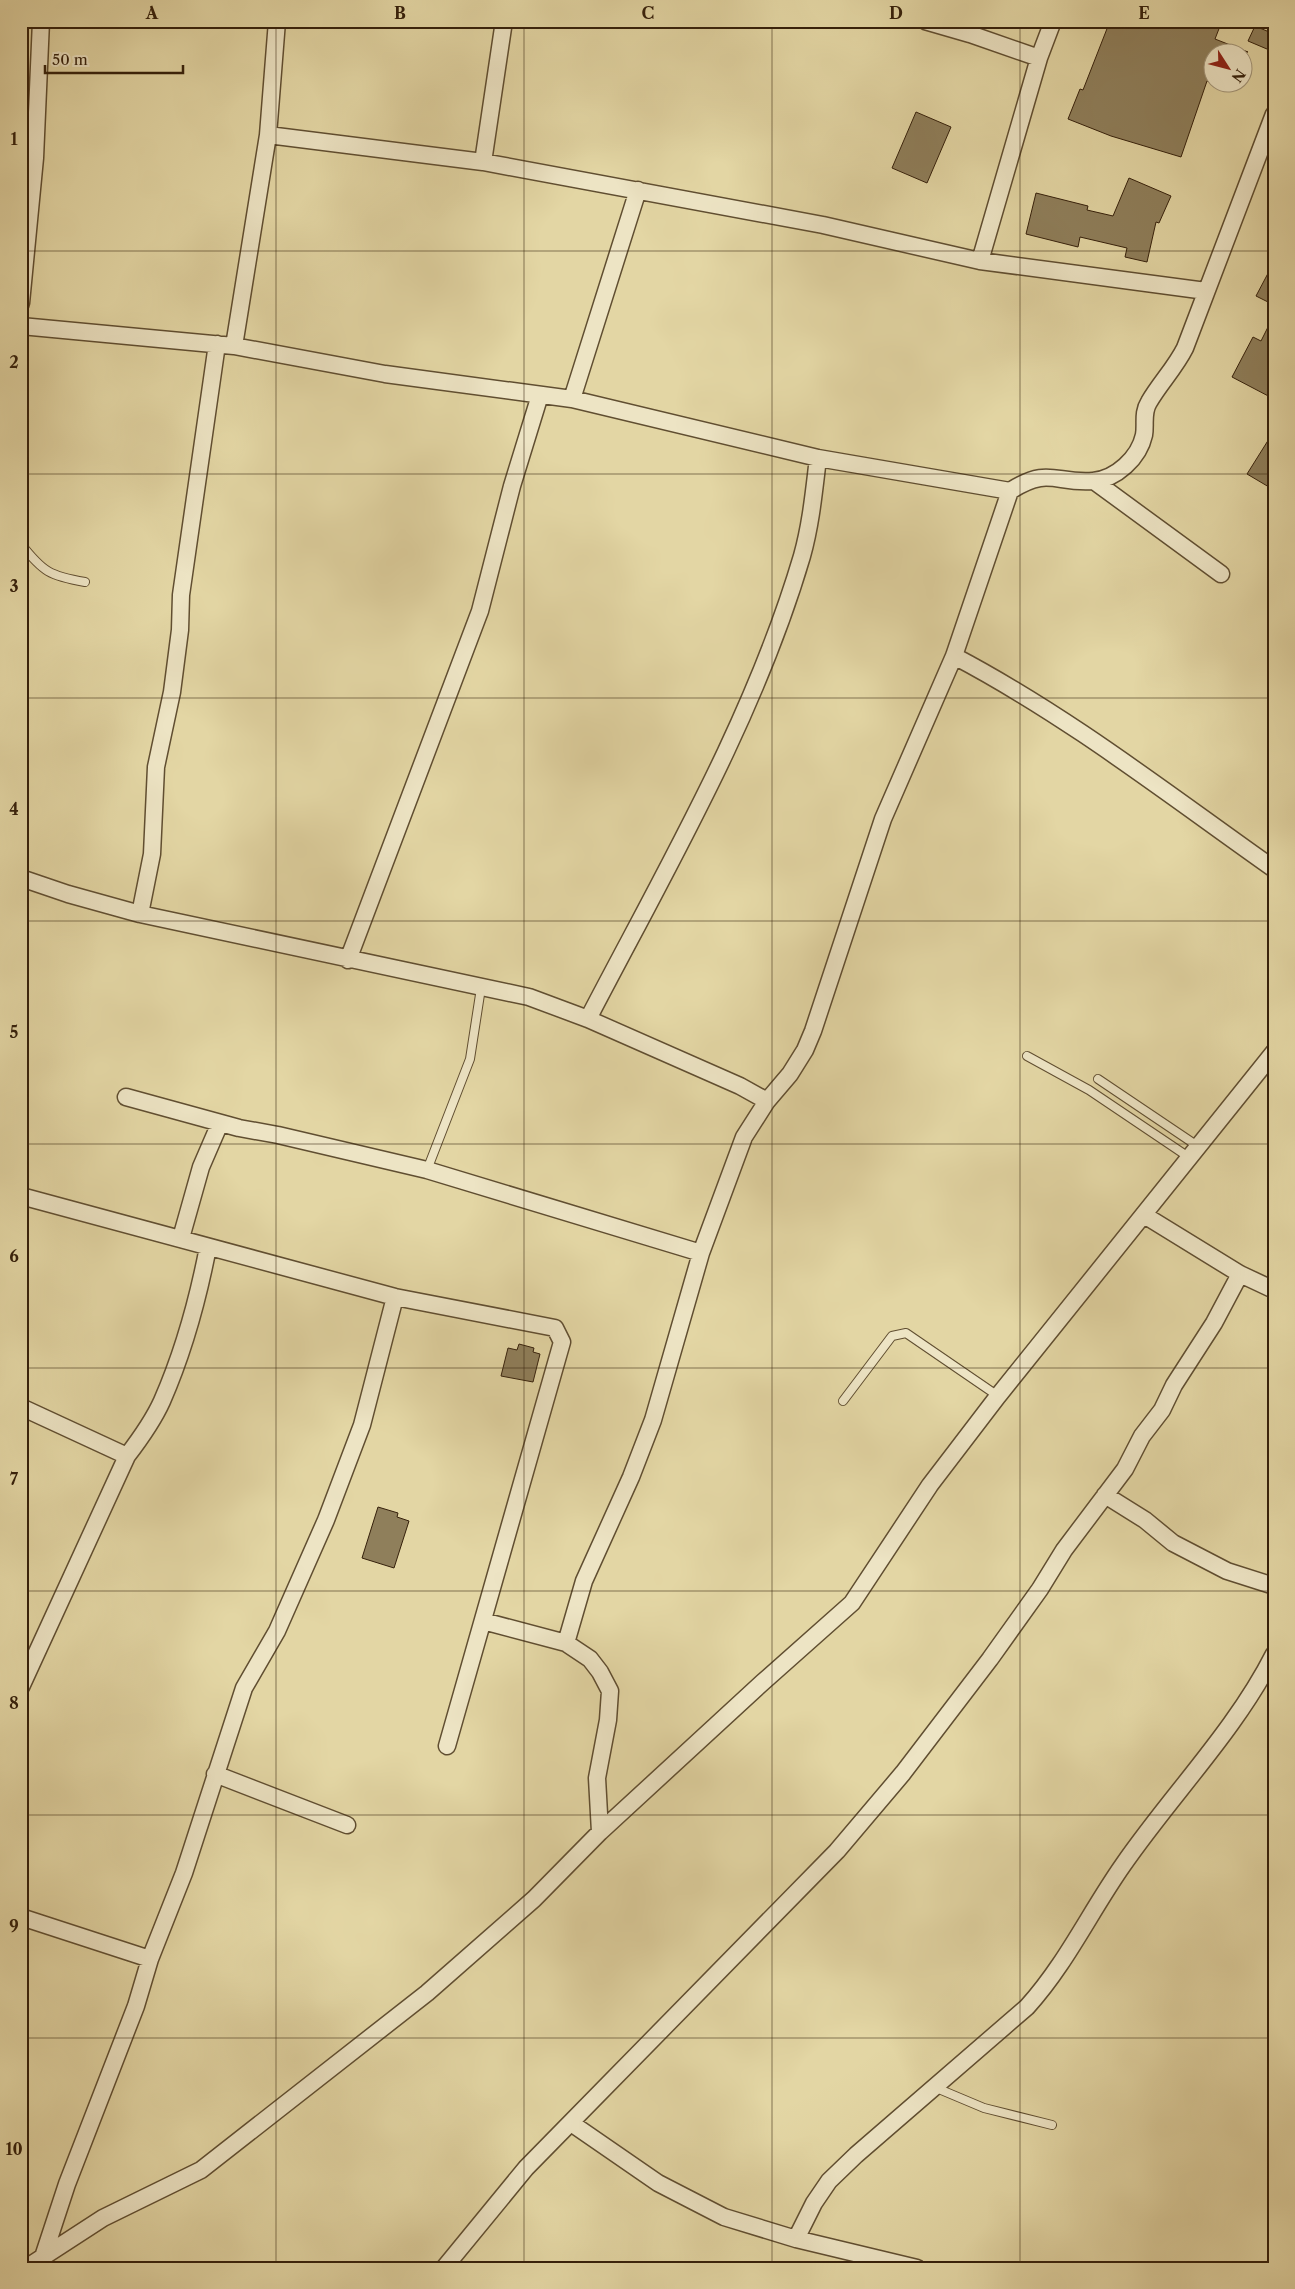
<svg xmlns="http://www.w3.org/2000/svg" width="1295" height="2289" font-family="'Libre Caslon Text',serif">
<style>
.building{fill:#8f7f5b;stroke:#35200b}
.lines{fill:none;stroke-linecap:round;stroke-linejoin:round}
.lane-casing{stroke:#604e31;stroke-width:10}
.street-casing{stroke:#604e31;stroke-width:19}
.lane{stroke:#ede4c4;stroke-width:8}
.street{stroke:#ede4c4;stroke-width:16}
.grid{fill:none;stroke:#35200b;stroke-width:1;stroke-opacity:0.55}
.neatline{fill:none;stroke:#35200b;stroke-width:2}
.grid-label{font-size:16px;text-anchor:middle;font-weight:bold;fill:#35200b}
</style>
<rect width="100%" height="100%" fill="#e3d6a4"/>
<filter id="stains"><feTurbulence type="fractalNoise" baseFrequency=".004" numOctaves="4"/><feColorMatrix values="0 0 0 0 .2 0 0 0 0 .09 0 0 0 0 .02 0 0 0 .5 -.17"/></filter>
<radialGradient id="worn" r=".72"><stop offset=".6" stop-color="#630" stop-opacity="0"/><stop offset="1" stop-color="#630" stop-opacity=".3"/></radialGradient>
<path class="building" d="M1110 21H1222L1215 39 1248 52H1212V83L1207 81 1181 157 1111 136 1068 119 1080 89 1083 90Z
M1255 26 1274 34V52L1248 41Z
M916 112 951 127 927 183 892 168Z
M1129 178 1171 196 1159 223 1156 222 1147 262 1125 257 1127 248 1080 237 1078 247 1026 234 1036 193 1088 206 1087 210 1113 216Z
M1274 262V305L1256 296Z
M1274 315V399L1232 377 1253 337 1261 341Z
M1274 431V490L1247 474Z
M519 1344 534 1348 533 1352 540 1354 533 1382 501 1376 508 1348 517 1350Z
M378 1507 398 1513 397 1517 409 1521 394 1568 362 1558Z"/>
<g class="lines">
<defs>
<path id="lane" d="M21 544C43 572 50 576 85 582
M1027 1056 1089 1090 1190 1158
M1098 1079 1199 1147
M427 1170 470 1059 481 988
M843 1401 892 1336 906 1333 998 1396
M934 2087 984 2108 1052 2125"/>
<path id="street" d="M925 21 970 34 1039 58
M268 135 483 162 823 225 980 261 1206 291
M483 162 504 21
M980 261 1039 58 1053 21
M21 303 35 158 41 21
M21 326 234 346 385 374 572 399 818 458 1010 491
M234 346 268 135 277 21
M572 399 638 190
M1094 481 1221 574
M954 656C1068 716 1169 795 1274 869
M21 878 68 894 140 914 529 997 588 1019 740 1086 767 1101
M140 914 152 854 156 767 172 692 180 630 181 595 217 344
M348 960 480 611 512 486 540 395
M588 1019C666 869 754 719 802 556 811 524 814 491 818 458
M126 1097 239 1128 278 1135 427 1170 701 1253
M21 1196 395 1297 555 1328 562 1342 447 1746
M1144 1215 1240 1274 1274 1290
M181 1238 201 1167 220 1123
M21 1407 127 1456
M1105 1495 1145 1520 1173 1543 1227 1571 1274 1586
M483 1621 566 1643 590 1659 600 1672 610 1691 608 1720 597 1778 600 1832
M566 1643 584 1581 631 1477 653 1420 701 1253 744 1137 767 1101 790 1074 805 1050 813 1031 883 819 954 656 1010 491C1049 466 1055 484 1093 481 1116 479 1139 458 1144 435 1146 424 1142 413 1149 402 1160 383 1175 368 1185 348L1274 114
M21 1687 127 1456C140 1439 153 1421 162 1401 183 1353 198 1299 208 1247
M215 1774 347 1825
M21 1917 150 1959
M571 2123 658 2183 724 2217 796 2239 917 2268
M796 2239 814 2203 829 2181 856 2155 1027 2007C1066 1964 1090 1912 1123 1865 1172 1794 1235 1731 1274 1654
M43 2257 67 2184 136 2006 150 1959 184 1873 244 1688 277 1631 326 1520 362 1425 395 1297
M26 2268 103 2218 201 2170 427 1993 534 1899 600 1832 763 1682 852 1603 930 1485 998 1396 1274 1052
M444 2268 526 2168 837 1851 903 1773 990 1659 1040 1589 1064 1550 1125 1469 1142 1436 1162 1410 1174 1385 1214 1323 1240 1274"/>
</defs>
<use href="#lane" class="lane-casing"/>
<use href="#street" class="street-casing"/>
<use href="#lane" class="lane"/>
<use href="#street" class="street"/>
</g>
<path class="grid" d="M276 21V2268M524 21V2268M772 21V2268M1020 21V2268M21 251H1274M21 474H1274M21 698H1274M21 921H1274M21 1144H1274M21 1368H1274M21 1591H1274M21 1815H1274M21 2038H1274"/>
<rect width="1295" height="2289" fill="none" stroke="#e3d6a4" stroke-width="55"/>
<g transform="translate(1228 68) rotate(126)"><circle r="24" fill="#ede4c4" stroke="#a3967a"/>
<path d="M0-4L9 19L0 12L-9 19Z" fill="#8f2418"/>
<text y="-8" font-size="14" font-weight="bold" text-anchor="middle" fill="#35200b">N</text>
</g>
<path d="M45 65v8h138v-8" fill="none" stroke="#35200b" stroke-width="2.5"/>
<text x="52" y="65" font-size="15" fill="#35200b" stroke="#ede4c4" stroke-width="4" paint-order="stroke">50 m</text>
<rect x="28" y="28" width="1240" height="2234" class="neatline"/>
<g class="grid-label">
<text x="152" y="19">A</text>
<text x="400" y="19">B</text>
<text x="648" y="19">C</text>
<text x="896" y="19">D</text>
<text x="1144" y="19">E</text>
<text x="14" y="145">1</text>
<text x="14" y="368">2</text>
<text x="14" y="592">3</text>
<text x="14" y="815">4</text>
<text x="14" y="1038">5</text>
<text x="14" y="1262">6</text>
<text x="14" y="1485">7</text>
<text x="14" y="1709">8</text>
<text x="14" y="1932">9</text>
<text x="14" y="2155">10</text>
</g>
<rect width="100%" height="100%" filter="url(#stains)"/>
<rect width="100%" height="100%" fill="url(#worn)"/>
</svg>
